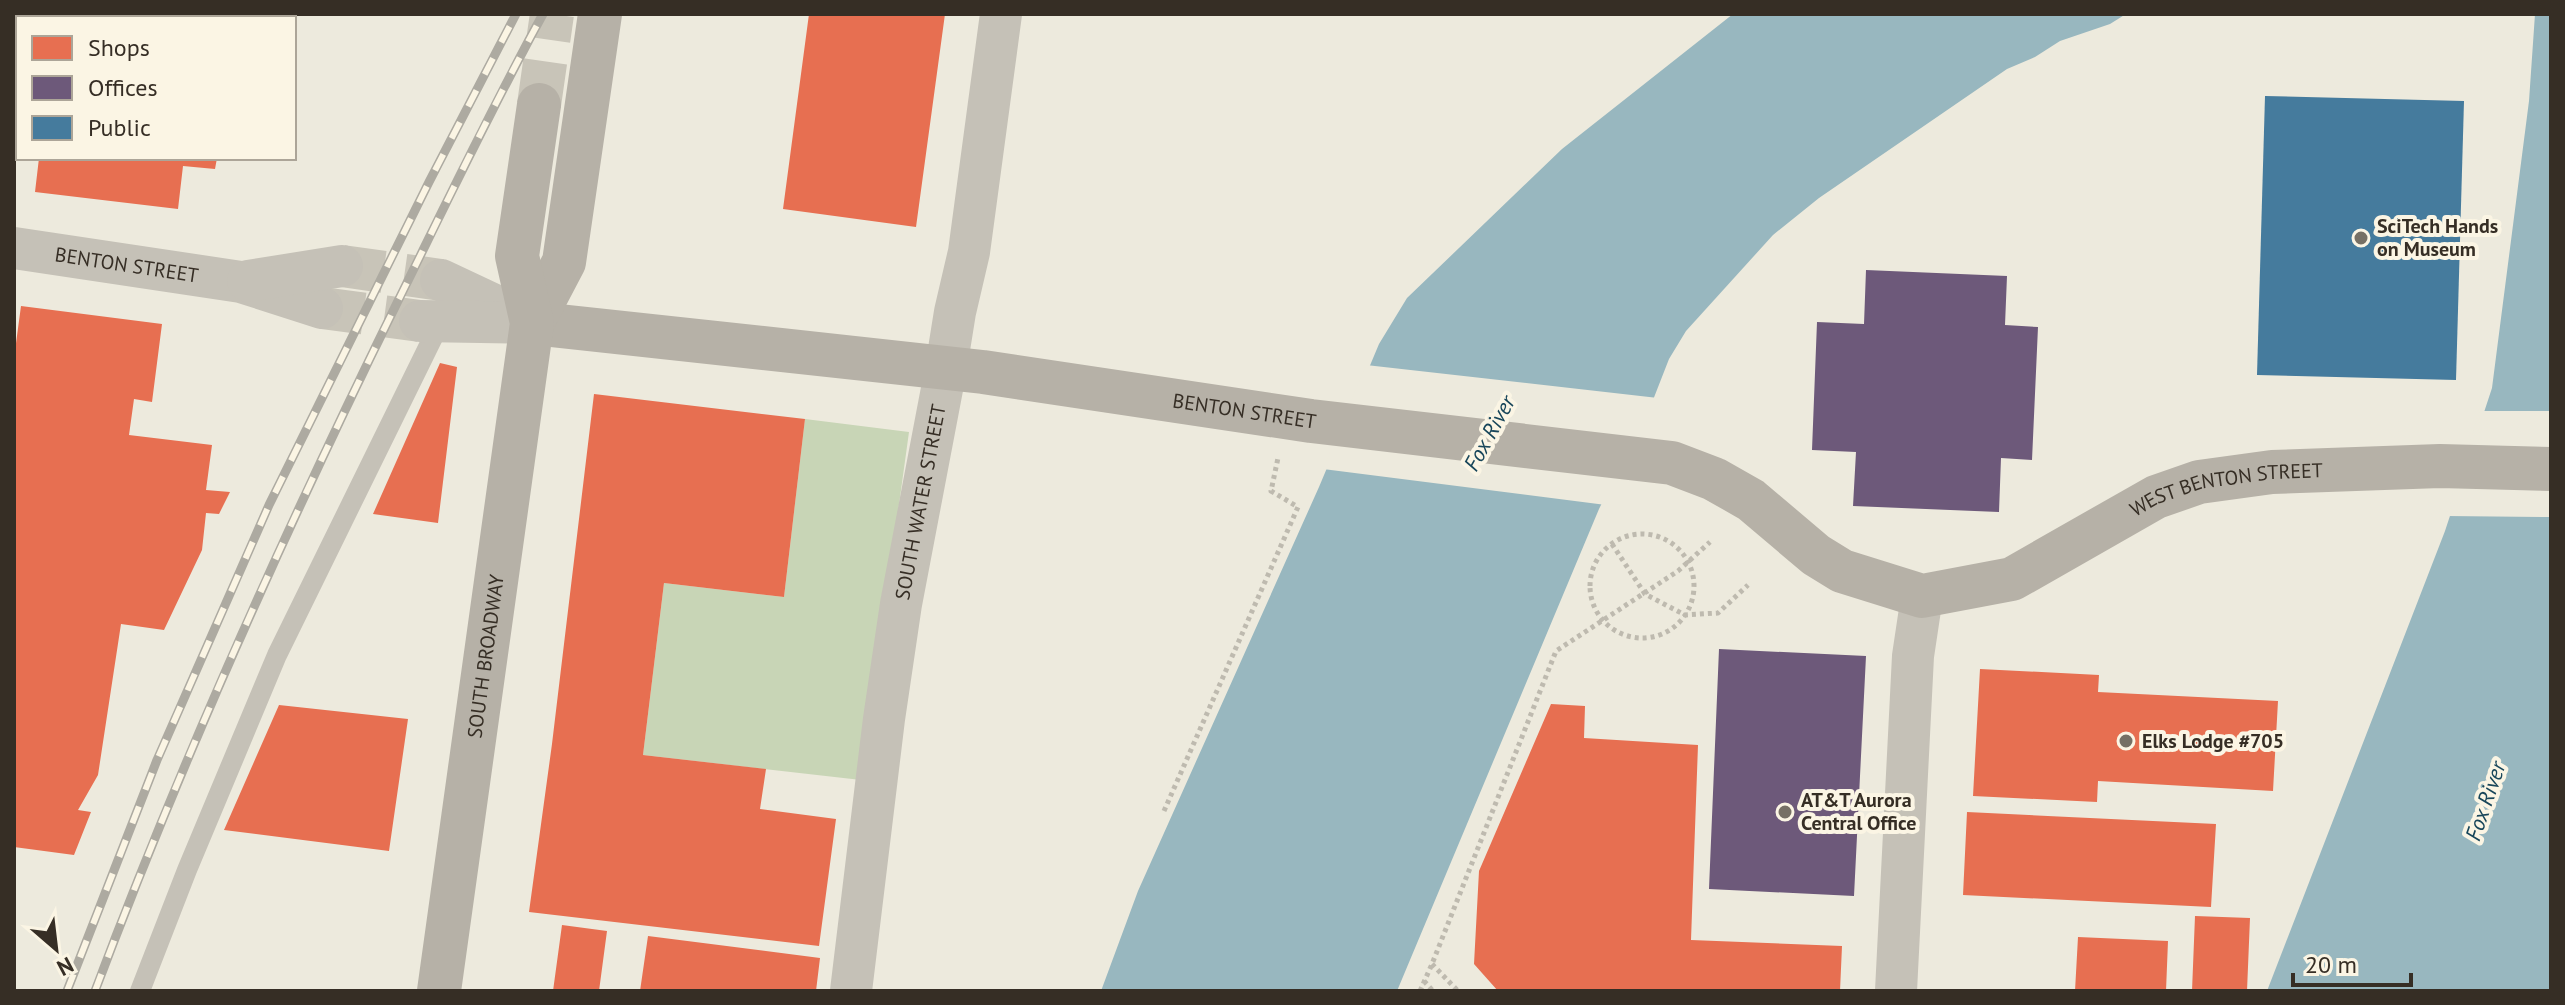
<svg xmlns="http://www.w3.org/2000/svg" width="2565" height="1005" font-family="'PT Sans',sans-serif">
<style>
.green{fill:#c8d5b6}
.water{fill:#98b7bf}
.pier{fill:#edeadd}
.shops{fill:#e76f51}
.offices{fill:#6d597a}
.public{fill:#457b9d}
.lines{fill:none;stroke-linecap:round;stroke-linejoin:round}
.street-tunnel{stroke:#c8c4b8;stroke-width:42;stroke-dasharray:42 21;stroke-linecap:butt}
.secondary-tunnel{stroke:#c8c4b8;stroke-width:44;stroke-dasharray:44 22;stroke-linecap:butt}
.path{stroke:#bebaaf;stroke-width:5;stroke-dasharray:4 4;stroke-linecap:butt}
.lane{stroke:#c5c1b7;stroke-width:20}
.street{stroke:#c5c1b7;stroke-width:42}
.secondary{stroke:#b6b1a7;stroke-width:44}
.rail-casing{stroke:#adaaa1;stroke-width:9}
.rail{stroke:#fbf5e4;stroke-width:6;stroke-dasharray:18;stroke-linecap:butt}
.poi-dot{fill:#767065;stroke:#fbf5e4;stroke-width:3}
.labels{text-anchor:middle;stroke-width:8;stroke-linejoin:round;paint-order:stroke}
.poi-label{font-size:20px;font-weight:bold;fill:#362e25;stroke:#fbf5e4;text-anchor:start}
.street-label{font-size:20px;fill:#362e25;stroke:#fbf5e4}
.water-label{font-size:22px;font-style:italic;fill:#18465a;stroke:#fbf5e4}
</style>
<rect width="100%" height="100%" fill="#edeadd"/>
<path class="green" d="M805 419 909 432 861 780 643 755 664 583 784 597Z"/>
<path class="water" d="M1733 14H2126L2110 24 2060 41 2035 57 2007 69 1819 198 1773 235 1686 331 1669 359 1653 400 1599 509 1397 991H1101L1138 891 1319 487 1379 344 1407 298 1562 149Z
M2535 14H2551V991H2267L2445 531 2492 388 2529 101Z"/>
<path class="pier" d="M1366 365 1658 398 1606 505 1323 469Z
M2480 411H2551V517L2446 516Z"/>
<path class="shops" d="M809 14H945L916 227 783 209Z
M39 158H217L215 169 183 166 178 209 35 192Z
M21 306 162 324 152 402 134 399 129 435 212 445 206 490 230 492 219 514 206 513 202 550 164 630 121 624 98 775 78 810 91 812 74 855 14 847V358Z
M440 363 457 367 438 523 373 514Z
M594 394 805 419 784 597 664 583 643 755 766 769 760 809 836 819 819 946 529 912 552 744Z
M1980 669 2099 675 2098 692 2278 701 2273 791 2098 781 2097 802 1973 796Z
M1551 704 1585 706 1584 738 1698 745 1691 940 1842 946 1840 991H1498L1474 964 1479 871Z
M279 705 408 719 389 851 224 830Z
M1967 812 2216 824 2211 907 1963 895Z
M2195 916 2250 918 2247 991H2192Z
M562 925 607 931 599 991H553Z
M648 936 820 958 816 991H640Z
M2078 937 2168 941 2166 991H2075Z"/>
<path class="offices" d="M1866 270 2007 276 2005 325 2038 327 2032 460 2001 458 1999 512 1853 506 1856 452 1812 450 1817 322 1864 324Z
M1719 649 1866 656 1854 896 1709 889Z"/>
<path class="public" d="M2265 96 2464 101 2456 380 2257 375Z"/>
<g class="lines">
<path class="street-tunnel" d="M342 266 441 280
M322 308 420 321"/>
<path class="secondary-tunnel" d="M539 105 552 14"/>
<path class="path" d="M1590 586a52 52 0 1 1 104 0a52 52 0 1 1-104 0Z
M1612 544 1645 594 1685 615 1718 613 1748 585
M1164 811 1298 507 1271 491 1278 458
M1432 964 1458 991
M1424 981 1433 991
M1420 991 1432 964 1556 651 1678 571 1710 542"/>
<path class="lane" d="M140 991 187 870 277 655 441 321"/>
<g class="street">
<path id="s1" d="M14 248 241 282 322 308"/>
<path d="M441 280 520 317"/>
<path d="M248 281 342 266"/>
<path d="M420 321 532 323"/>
<path id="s2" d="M851 991 884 719 901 604 946 368 955 312 969 252 1001 14"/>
<path d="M1896 991 1913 656 1922 596"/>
</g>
<g class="secondary">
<path id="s3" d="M532 323 983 372 1311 421 1672 463 1714 479 1751 500 1816 555 1842 571 1922 596 2012 579 2156 497 2199 482 2272 472 2440 466 2551 469"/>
<path d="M532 323 564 262 600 14"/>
<path id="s4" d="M439 991 532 323 517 256 539 105"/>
</g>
<defs>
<path id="rail" d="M67 991 157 760 269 505 429 182 516 14
M95 991C183 757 286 529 396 305 444 208 491 109 543 14"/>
</defs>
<use href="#rail" class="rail-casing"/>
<use href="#rail" class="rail"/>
</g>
<g class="poi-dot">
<circle cx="2361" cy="238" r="8"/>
<circle cx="2126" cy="741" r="8"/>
<circle cx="1785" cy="812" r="8"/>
</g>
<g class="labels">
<g class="poi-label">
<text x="2377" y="233">SciTech Hands<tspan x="2377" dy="23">on Museum</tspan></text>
<text x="2142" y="748">Elks Lodge #705</text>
<text x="1801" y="807">AT&amp;T Aurora<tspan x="1801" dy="23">Central Office</tspan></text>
</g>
<g class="street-label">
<text dy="7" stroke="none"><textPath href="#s1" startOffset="114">BENTON STREET</textPath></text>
<text dy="7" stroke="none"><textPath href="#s3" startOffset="718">BENTON STREET</textPath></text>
<text dy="7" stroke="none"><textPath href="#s3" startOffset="1764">WEST BENTON STREET</textPath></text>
<text dy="7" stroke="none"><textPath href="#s2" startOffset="494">SOUTH WATER STREET</textPath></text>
<text dy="7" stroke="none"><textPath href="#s4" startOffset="338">SOUTH BROADWAY</textPath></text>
</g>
<g class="water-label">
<text transform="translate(1489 433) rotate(-61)" y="8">Fox River</text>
<text transform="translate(2485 801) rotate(-71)" y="8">Fox River</text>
</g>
</g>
<rect width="2565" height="1005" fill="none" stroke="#362e25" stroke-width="32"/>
<rect x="16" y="16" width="280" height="144" fill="#fbf5e4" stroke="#aca598" stroke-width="2"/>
<rect x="32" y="36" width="40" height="24" fill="#e76f51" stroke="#aca598" stroke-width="2"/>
<text x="88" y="56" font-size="24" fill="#362e25">Shops</text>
<rect x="32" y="76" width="40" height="24" fill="#6d597a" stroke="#aca598" stroke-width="2"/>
<text x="88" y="96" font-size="24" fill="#362e25">Offices</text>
<rect x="32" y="116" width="40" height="24" fill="#457b9d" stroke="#aca598" stroke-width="2"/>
<text x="88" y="136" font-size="24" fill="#362e25">Public</text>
<g transform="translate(56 949) rotate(152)" stroke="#fbf5e4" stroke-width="6" paint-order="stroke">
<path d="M0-6L14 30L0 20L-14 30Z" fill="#362e25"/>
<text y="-12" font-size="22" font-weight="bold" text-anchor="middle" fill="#362e25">N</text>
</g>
<path d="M2293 973v12h118v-12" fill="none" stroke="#362e25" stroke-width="4"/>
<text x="2305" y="973" font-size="24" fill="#362e25" stroke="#fbf5e4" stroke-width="6" paint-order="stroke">20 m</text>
</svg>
